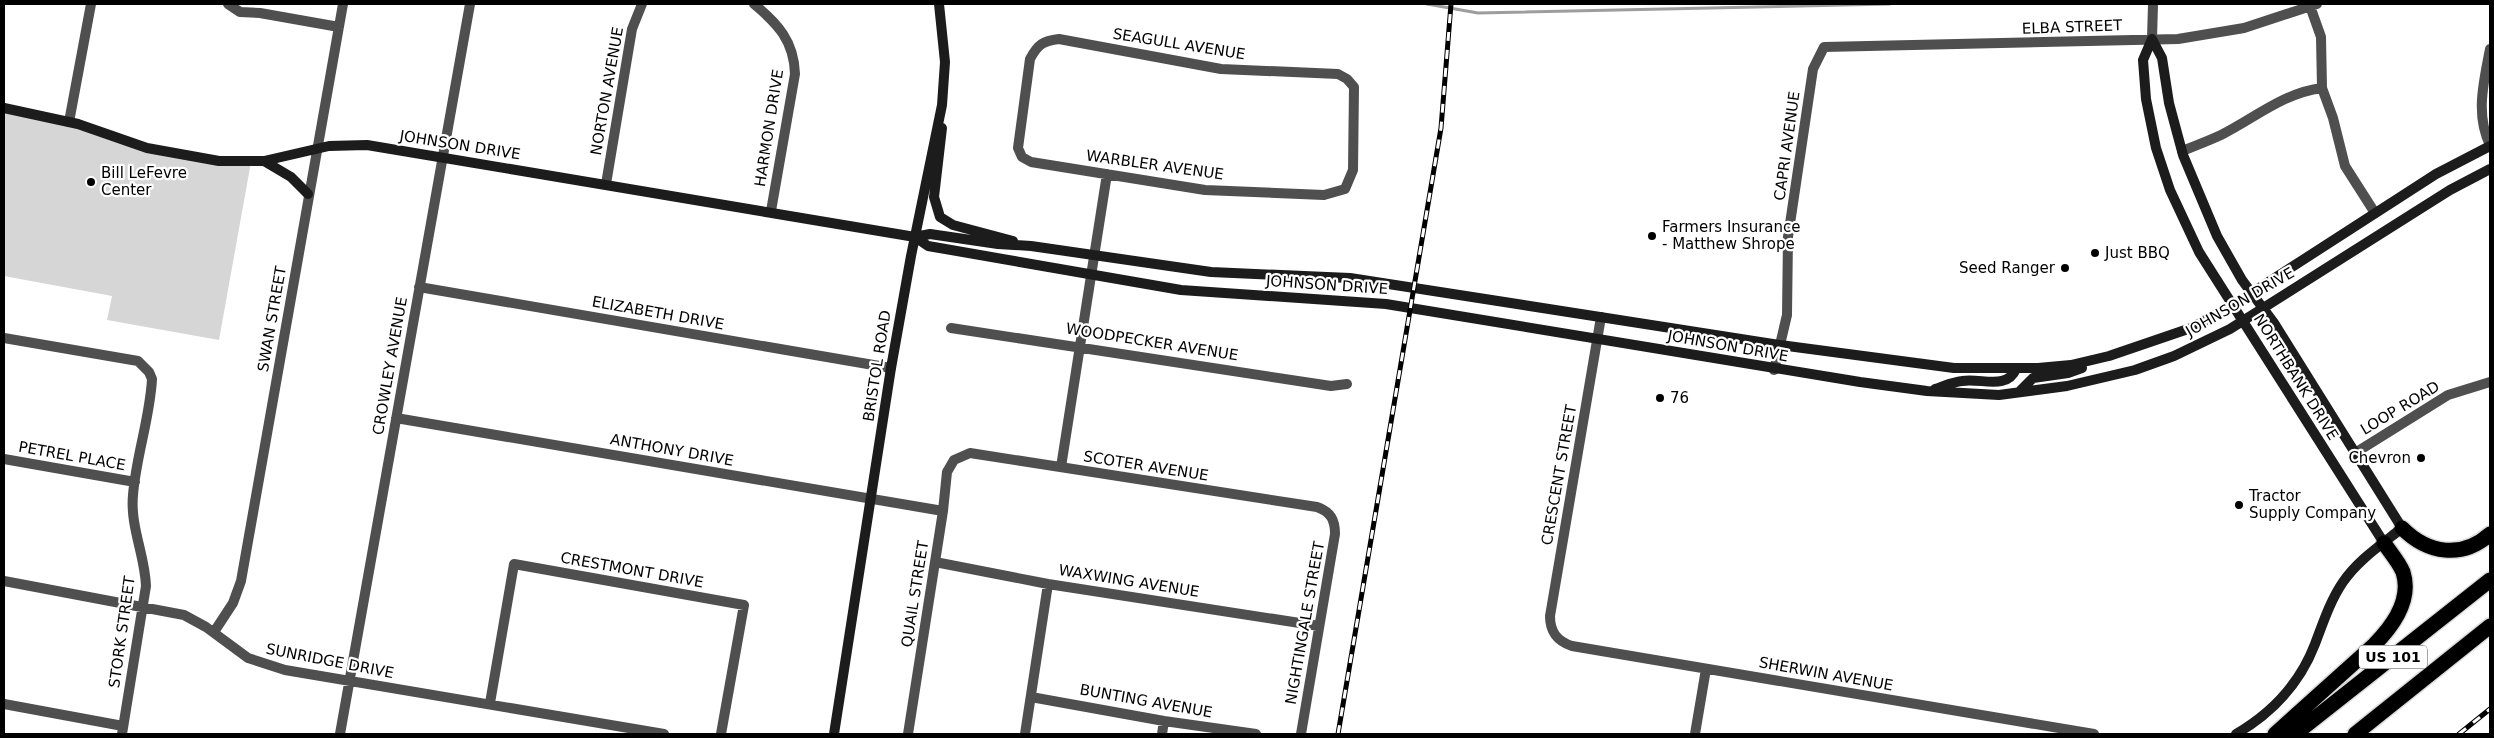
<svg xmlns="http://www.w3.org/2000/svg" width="2494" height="738" font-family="'DejaVu Sans',sans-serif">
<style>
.green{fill:#d6d6d6}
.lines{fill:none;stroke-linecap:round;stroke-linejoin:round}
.stream{stroke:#9d9d9d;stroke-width:3}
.highway-casing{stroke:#dbdbdb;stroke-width:18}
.street{stroke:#4f4f4f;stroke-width:10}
.secondary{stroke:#1c1c1c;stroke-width:10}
.highway{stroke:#000;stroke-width:15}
.rail-casing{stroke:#000;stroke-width:5}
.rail{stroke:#fff;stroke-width:3;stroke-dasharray:9;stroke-linecap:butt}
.poi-dot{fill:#000;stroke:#fff;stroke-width:2}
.labels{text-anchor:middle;stroke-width:4.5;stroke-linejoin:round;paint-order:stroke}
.shield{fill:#fff;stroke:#4c4c4c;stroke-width:1}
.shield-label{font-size:14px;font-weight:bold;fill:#000}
.street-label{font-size:15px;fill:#000;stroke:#fff}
.poi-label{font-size:15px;fill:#000;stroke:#fff;text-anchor:start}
</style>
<rect width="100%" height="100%" fill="#fff"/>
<path class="green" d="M4 108 114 138 251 162 219 340 107 320 112 296 4 276Z"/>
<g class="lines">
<path class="stream" d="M1427 4 1478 13 1890 4"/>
<defs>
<path id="highway" d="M2402 528C2428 554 2462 559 2490 534
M2275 734 2374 645C2392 627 2412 600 2403 572 2399 562 2390 552 2384 543
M2295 734 2490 580
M2355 734 2490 626"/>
</defs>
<use href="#highway" class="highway-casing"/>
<path class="street" d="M228 4 240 12 260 13 339 27
M754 4C778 24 794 41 795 74L771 211
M2310 6 2321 37 2322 88 2333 118 2345 166 2375 213
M1059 39 1221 69 1338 74 1347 79 1354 87 1353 170 1345 189 1324 195 1205 190 1031 162 1022 157 1018 148 1030 59C1038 44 1043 41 1059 39Z
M2152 39 2153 4
M2490 49C2484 81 2475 114 2490 145
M69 122 91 4
M2182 151C2195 146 2208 141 2221 135 2255 118 2283 93 2322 88
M606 184 632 29 642 4
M419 287 891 368
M1601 317 1550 616C1550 632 1557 641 1572 646L2094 734
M951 328 1331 386 1347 384
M4 338 138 361 149 372 152 379C150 418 136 456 133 495 130 527 145 555 146 586L122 734
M1774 370 1787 315 1788 237 1813 69 1824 47 2178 39 2244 28 2317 4
M396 418 943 511
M2355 453 2448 395 2490 382
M4 459 135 482
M1061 467 1107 174
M935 562 1048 584 1319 626
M4 581 184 615 206 627 248 658 285 670 664 734
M214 632 233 603 241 581 343 4
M1031 697 1164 721 1256 734
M490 703 514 564 744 605 721 734
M4 704 123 726
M340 734 470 4
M908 734 943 511 947 472 954 460 970 453 1317 507C1331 512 1335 520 1335 534L1301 734
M1025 734 1048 584
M1162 734 1164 721
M1695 734 1706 669"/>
<path class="secondary" d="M2152 39 2162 58 2169 103 2183 155 2217 236 2242 280 2274 323 2402 528C2381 545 2358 560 2343 582 2330 601 2323 623 2315 644 2300 683 2272 713 2236 734
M2152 39 2143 60 2146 99 2156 148 2170 190 2199 252 2384 543
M4 108 78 124 147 148 219 161H264L329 146 367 145 915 237 930 234 998 244 1031 246 1211 272 1350 278 1780 345 1954 368H2038L2071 365 2109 356 2191 328 2233 305 2436 174 2490 146
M942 128 934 197 940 217 953 225 1013 241
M264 161 291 177 308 194
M915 237 928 246 1181 290 1386 304 1860 382 1927 391 1999 395 2067 386 2135 370 2174 356 2230 329 2450 190 2490 169
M1935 389C1944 386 1953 382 1962 381 1982 378 2007 390 2016 369
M2020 391 2033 378 2068 373 2082 368
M834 734 891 368 911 256 942 105 945 62 939 4"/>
<use href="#highway" class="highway"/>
<defs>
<path id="rail" d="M1338 734 1441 128 1451 4
M2459 734 2490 709"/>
</defs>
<use href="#rail" class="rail-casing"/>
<use href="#rail" class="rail"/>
</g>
<g class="poi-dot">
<circle cx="91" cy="182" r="5"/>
<circle cx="1652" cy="236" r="5"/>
<circle cx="2095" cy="253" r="5"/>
<circle cx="2065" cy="268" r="5"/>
<circle cx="1660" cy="398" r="5"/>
<circle cx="2421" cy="458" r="5"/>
<circle cx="2239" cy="505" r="5"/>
</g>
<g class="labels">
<rect class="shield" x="2359" y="645.5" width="68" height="23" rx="4"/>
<g class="shield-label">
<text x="2393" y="662">US 101</text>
</g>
<g class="street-label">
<text transform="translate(2072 27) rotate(-2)" y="5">ELBA STREET</text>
<text transform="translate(1179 44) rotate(9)" y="5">SEAGULL AVENUE</text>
<text transform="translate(607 91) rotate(-80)" y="5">NORTON AVENUE</text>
<text transform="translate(769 128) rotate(-81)" y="5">HARMON DRIVE</text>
<text transform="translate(460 145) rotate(9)" y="5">JOHNSON DRIVE</text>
<text transform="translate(1787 146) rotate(-82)" y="5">CAPRI AVENUE</text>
<text transform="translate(1155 165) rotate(8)" y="5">WARBLER AVENUE</text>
<text transform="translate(1327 285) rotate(4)" y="5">JOHNSON DRIVE</text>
<text transform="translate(2240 302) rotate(-30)" y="5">JOHNSON DRIVE</text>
<text transform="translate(658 313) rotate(10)" y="5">ELIZABETH DRIVE</text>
<text transform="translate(272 319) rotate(-80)" y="5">SWAN STREET</text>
<text transform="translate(1152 342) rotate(9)" y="5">WOODPECKER AVENUE</text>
<text transform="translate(1728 346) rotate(10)" y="5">JOHNSON DRIVE</text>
<text transform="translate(390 366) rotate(-80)" y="5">CROWLEY AVENUE</text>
<text transform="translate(877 366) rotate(-81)" y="5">BRISTOL ROAD</text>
<text transform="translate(2296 377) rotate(58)" y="5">NORTHBANK DRIVE</text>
<text transform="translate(2400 408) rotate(-31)" y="5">LOOP ROAD</text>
<text transform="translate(672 450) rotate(10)" y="5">ANTHONY DRIVE</text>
<text transform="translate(72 456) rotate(10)" y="5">PETREL PLACE</text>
<text transform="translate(1146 466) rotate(9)" y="5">SCOTER AVENUE</text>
<text transform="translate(1559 475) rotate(-80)" y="5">CRESCENT STREET</text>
<text transform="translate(632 570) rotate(10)" y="5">CRESTMONT DRIVE</text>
<text transform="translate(1129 581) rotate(9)" y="5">WAXWING AVENUE</text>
<text transform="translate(915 594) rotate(-81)" y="5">QUAIL STREET</text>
<text transform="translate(1305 623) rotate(-80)" y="5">NIGHTINGALE STREET</text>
<text transform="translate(122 632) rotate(-82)" y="5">STORK STREET</text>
<text transform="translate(330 661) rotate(11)" y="5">SUNRIDGE DRIVE</text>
<text transform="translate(1826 674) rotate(10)" y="5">SHERWIN AVENUE</text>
<text transform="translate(1146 701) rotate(10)" y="5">BUNTING AVENUE</text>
</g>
<g class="poi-label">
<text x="101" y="178">Bill LeFevre<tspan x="101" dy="17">Center</tspan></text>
<text x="1662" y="232">Farmers Insurance<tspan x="1662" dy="17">- Matthew Shrope</tspan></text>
<text x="2105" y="258">Just BBQ</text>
<text x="2055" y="273" text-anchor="end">Seed Ranger</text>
<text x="1670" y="403">76</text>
<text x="2411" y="463" text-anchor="end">Chevron</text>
<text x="2249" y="501">Tractor<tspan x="2249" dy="17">Supply Company</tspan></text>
</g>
</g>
<rect width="2494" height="738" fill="none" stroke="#000000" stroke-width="10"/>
</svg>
